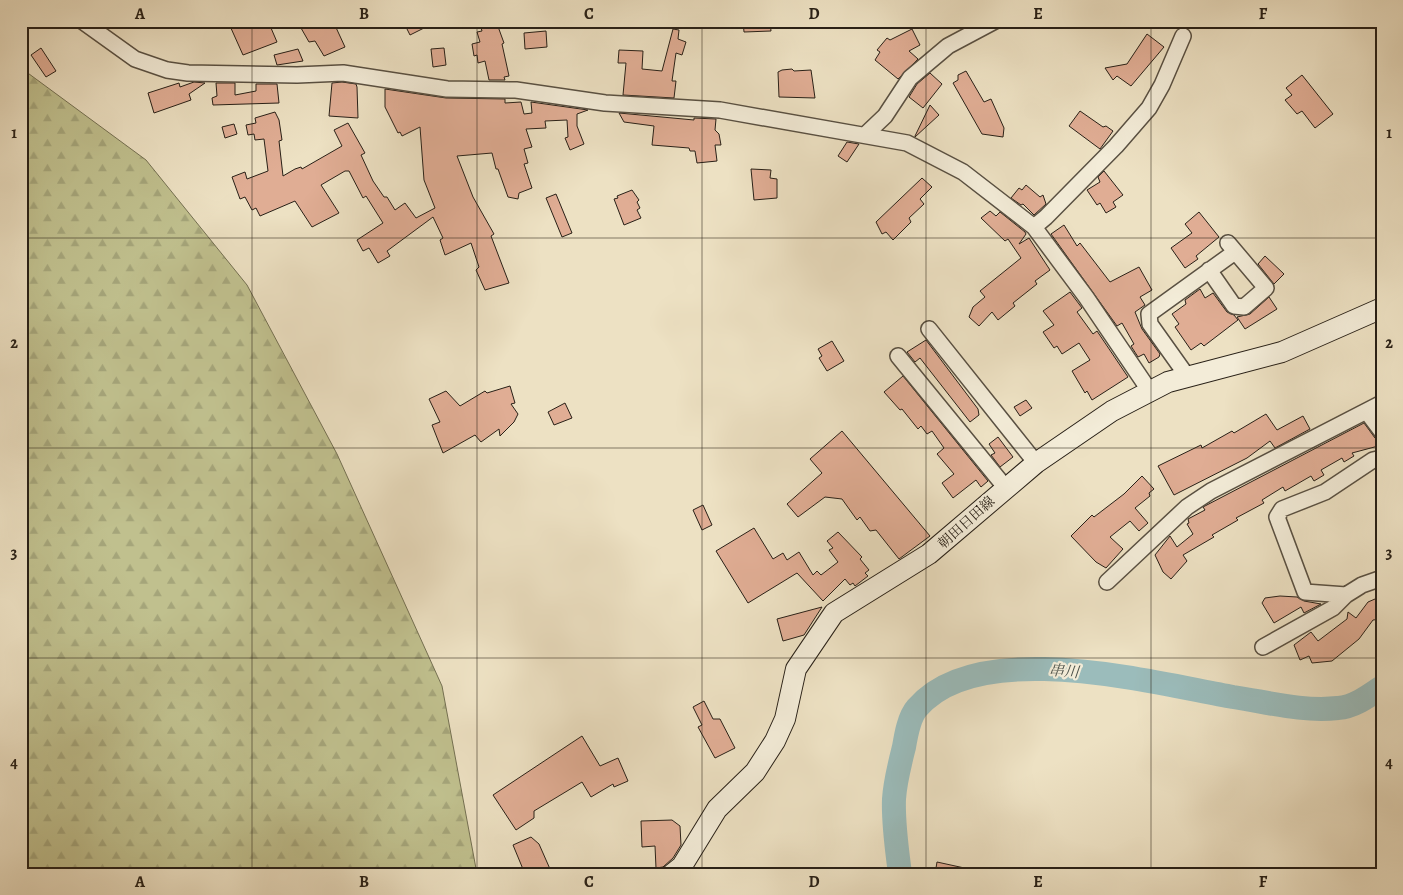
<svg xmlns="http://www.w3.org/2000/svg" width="1403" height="895" font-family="Alegreya,'Noto Serif JP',serif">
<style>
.forest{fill:url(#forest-firs);stroke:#747052}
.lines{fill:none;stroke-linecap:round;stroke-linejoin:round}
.river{stroke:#9bbcbb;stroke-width:24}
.building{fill:#e0ad94;stroke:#282017}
.street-casing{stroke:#595042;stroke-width:18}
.secondary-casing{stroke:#282017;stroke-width:22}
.street{stroke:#f3ecd8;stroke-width:15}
.secondary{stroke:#f3ecd8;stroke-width:20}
.grid{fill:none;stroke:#282017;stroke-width:1;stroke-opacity:0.55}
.labels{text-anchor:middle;stroke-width:4.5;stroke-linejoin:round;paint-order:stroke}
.street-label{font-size:14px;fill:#282017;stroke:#f3ecd8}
.water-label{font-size:15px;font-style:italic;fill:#4a4f48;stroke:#f3ecd8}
.neatline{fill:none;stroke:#282017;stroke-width:2}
.grid-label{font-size:16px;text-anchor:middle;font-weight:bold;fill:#282017}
</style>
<defs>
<pattern id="forest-firs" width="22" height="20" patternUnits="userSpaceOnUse" patternTransform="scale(1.25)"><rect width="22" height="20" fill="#c0c08e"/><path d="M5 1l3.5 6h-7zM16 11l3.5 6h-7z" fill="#a5a57a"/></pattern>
</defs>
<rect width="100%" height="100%" fill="#ede1c3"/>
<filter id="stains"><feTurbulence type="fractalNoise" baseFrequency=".004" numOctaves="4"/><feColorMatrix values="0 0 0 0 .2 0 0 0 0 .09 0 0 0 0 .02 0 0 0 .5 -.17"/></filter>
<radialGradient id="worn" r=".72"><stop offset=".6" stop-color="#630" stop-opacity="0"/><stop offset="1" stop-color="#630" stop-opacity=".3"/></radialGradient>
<path class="forest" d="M21 68 146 160 247 285 337 454 442 686 477 874H21Z"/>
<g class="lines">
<path class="river" d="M900 874C897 849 893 824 894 799 895 782 900 763 904 747 906 735 909 717 917 708 978 636 1153 683 1233 697 1267 702 1303 712 1338 708 1354 707 1369 696 1382 687"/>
</g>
<path class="building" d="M244 21H268L277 42 243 55 230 26Z
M297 21H333L345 47 324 56 315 41 309 42Z
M403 21H438L410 35Z
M479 21H496L504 43 502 44 509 76 504 77 505 80H489L485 61 478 63 477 55 474 56 472 44 480 42 477 32 482 31Z
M743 21H770L771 31 744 32Z
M673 29 679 30 678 39 686 42 682 55 676 53 672 81H676L674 98 623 95 626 63H618L619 50 643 51 642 69 662 71Z
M912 29 920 45 909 51 918 59 898 79 875 60 880 52 877 50 887 38 890 40Z
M546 31 547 47 525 49 524 33Z
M1147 34 1164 47 1131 86 1117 76 1113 80 1105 68 1127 64Z
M41 48 56 71 46 77 31 55Z
M444 48 446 65 433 67 431 49Z
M298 49 303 61 277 65 274 55Z
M792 69 794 71 811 70 815 98 779 97 778 72 782 70Z
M966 71 984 102 991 99 1004 128 1003 137 982 134 953 83 958 80V75Z
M930 73 942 84 923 108 909 97 917 84Z
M1302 75 1333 114 1315 128 1302 111 1297 114 1285 100 1292 95 1286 88Z
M194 82 205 83 189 94 191 100 154 113 148 93 179 83 180 87Z
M342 82 356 84 357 87 358 118 329 116 332 83Z
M216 83H235V95L256 91V84H277L279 103 213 105 212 98 217 96Z
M385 89 446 98 505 99V103L521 102 524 114 532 113 531 102 588 110 577 114V126L584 144 570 150 565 138 568 137 567 120 545 121 546 128 526 129 532 147 524 149 528 163 524 164 532 188 519 193 518 199 508 197 498 169H496L492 153 457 156 473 197 494 234 491 236 509 283 485 290 476 270 479 267 471 243 445 255 440 240 443 238 433 217 387 251 390 256 378 263 369 248 363 251 357 240 383 223 366 196 363 198 349 171H345L321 185 339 213 312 227 295 201 260 216 256 208 252 210 245 197 240 199 232 177 245 172 247 179 268 171 264 139 255 140 254 134 248 135 246 125 256 123 255 118 275 112 279 120 282 140 279 141 283 176 295 169 301 167 302 169 342 146 334 130 348 123 365 153 361 155 373 181 384 197H387L395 210 405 203 416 218 435 208 424 180 420 127 402 136 400 132 398 133 385 107Z
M930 105 939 115 915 137V136Z
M1080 111 1103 127 1106 126 1113 131 1100 149 1069 126Z
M619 113 694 120V118L716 119 715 130 719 134 721 145H715L717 161 697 163 695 151H690L689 148 652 145 654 126 624 122Z
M234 124 237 134 225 138 222 127Z
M847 142 859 144 847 162 838 156Z
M751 169 771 170 770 178 777 179V198L754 200Z
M1104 171 1123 195 1113 202 1116 207 1106 213 1100 203 1097 205 1087 190 1100 182 1098 177Z
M922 178 932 187 920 199 924 204 909 218 911 222 893 240 886 232 882 234 876 222Z
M1026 185 1040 197 1043 195 1046 204 1034 215 1023 204 1021 205 1011 198 1019 188 1022 190Z
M632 190 639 200 637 202 640 208 637 210 641 218 624 225 614 199 618 198 617 196Z
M556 194 572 233 562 237 546 198Z
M990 211 996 216 1000 212 1025 232 1026 234 1019 244 1029 238 1050 270 1035 281 1037 284 1013 303 1015 306 998 320 992 312 979 326 969 317 973 307 985 297 980 291 1021 258 1008 239 1005 241 981 218Z
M1199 212 1219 237 1196 256 1198 259 1185 268 1171 248 1192 233 1185 224Z
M1064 225 1077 246 1080 243 1110 282 1139 267 1152 290 1140 297 1145 305 1135 312 1142 329 1160 354 1159 357 1149 363 1144 354 1138 357 1131 346 1134 344 1122 323 1117 326 1051 234Z
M1265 256 1284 274 1274 284 1258 264Z
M1200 289 1205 298 1213 293 1227 312 1234 315 1238 320 1204 346 1201 343 1191 350 1175 327 1179 324 1172 314 1186 304 1185 300Z
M1070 292 1082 308 1077 312 1093 334 1097 331 1128 377 1092 400 1087 391 1085 393 1072 371 1090 360 1079 343 1062 354 1057 346 1054 348 1043 332 1054 325 1043 311Z
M1269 297 1277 309 1245 329 1237 317 1250 314Z
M926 340 978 409 979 415 970 422 920 358 915 362 907 352Z
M832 341 844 361 827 371 819 358 822 356 818 349Z
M903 376 988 481 981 487 976 480 953 498 942 483 954 474 937 454 944 448 932 431 927 434 921 426 918 429 902 409 900 410 884 392Z
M510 386 515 403 511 404 518 414 514 422 500 436 499 429 481 442 475 435 443 453 432 425 440 422 429 399 446 391 460 406 485 391 487 393Z
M1026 400 1032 408 1020 416 1014 407Z
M565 403 572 418 554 425 548 412Z
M1266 414 1277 430 1303 416 1310 429 1275 448 1270 441 1247 458 1174 495 1158 466 1201 445 1202 448 1232 431 1234 433Z
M1364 423 1375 438 1382 441V445L1352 453 1354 456 1344 462 1342 458 1321 470 1324 475 1314 481 1311 476 1285 491 1283 487 1262 500 1264 503 1236 518 1238 520 1212 535 1214 537 1183 555 1187 561 1171 579 1163 572 1155 555 1170 536 1177 547 1193 534 1187 524 1189 523 1188 519 1205 510 1203 507Z
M842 431 930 536 899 559 876 530 870 531 860 517 857 520 842 499 825 497 798 517 787 504 822 473 810 459Z
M998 437 1013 457 1000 467 991 455 995 453 989 444Z
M1142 476 1154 489 1149 493 1150 496 1135 508 1148 523 1139 531 1130 521 1110 537 1123 549 1106 568 1096 562 1071 536 1092 515 1094 517 1124 494Z
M703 505 712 525 702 530 693 510Z
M754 528 773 559 783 553 787 560 799 552 813 575 817 571 821 575 838 562 829 550 833 548 827 541 838 532 862 557 860 559 869 570 865 573 868 576 855 586 853 583 850 585 845 579 823 601 797 573 748 603 716 551Z
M1280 596 1297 597 1304 601 1321 604 1304 613 1301 607 1274 623 1262 603 1265 598Z
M1382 596V619L1373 620 1359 639 1332 661 1312 663 1309 656 1300 660 1294 645 1311 632 1318 641 1347 619 1348 612 1356 618 1368 602Z
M822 607 804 635 783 641 777 619Z
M704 701 713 719H720L735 748 715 758 698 727 702 725 693 707Z
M582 736 600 766 618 758 628 781 614 787 613 784 591 797 582 782 534 811V818L516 830 493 795Z
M672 820 680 826 681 845 673 858 663 867 656 868 655 846 642 847 641 821Z
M531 837 539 844 550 869 540 874H525L513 845Z
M937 862 969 869V874H935Z"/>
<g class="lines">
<defs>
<path id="street" d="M82 21 135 59 167 70 188 73 297 75 343 73 447 89 516 90 605 103 720 110 907 143 963 172 1034 227 1086 297 1149 390
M865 135 885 116 910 78 948 46 995 21
M1034 227 1046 217 1116 146 1149 108 1162 85 1183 36
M1209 270 1234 306 1244 307 1266 288 1228 243
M929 329 1036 463
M898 356 1005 487
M1187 376 1150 324 1149 314 1235 252
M1367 412 1382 432
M1107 582 1187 507 1211 491 1382 403
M1346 595 1305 592 1277 517 1282 509 1325 492 1373 460 1382 458
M1263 647 1333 608 1346 595 1362 585 1382 578"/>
<path id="secondary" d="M672 874 682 866 717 809 755 772 775 741 785 719 796 669 834 613 929 554 1036 463 1112 411 1168 382 1282 352 1382 308"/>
</defs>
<use href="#street" class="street-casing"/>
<use href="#secondary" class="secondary-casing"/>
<use href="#street" class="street"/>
<use href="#secondary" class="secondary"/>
</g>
<path class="grid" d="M252 21V874M477 21V874M702 21V874M926 21V874M1151 21V874M21 238H1382M21 448H1382M21 658H1382"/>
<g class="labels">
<g class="street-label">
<text transform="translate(966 522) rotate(-42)" y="5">朝田日田線</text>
</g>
<g class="water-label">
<text transform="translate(1064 671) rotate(5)" y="5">串川</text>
</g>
</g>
<rect width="1403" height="895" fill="none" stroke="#ede1c3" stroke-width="55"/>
<rect x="28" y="28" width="1348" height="840" class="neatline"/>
<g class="grid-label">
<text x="140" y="19">A</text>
<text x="364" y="19">B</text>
<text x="589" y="19">C</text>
<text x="814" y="19">D</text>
<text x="1038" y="19">E</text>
<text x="1263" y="19">F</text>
<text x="14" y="138">1</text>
<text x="1389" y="138">1</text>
<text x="14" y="348">2</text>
<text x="1389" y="348">2</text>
<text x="14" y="558">3</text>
<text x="1389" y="558">3</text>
<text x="14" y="768">4</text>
<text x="1389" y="768">4</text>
<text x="140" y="887">A</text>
<text x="364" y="887">B</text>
<text x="589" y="887">C</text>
<text x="814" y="887">D</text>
<text x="1038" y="887">E</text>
<text x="1263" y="887">F</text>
</g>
<rect width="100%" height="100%" filter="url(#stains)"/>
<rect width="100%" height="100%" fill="url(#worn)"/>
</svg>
